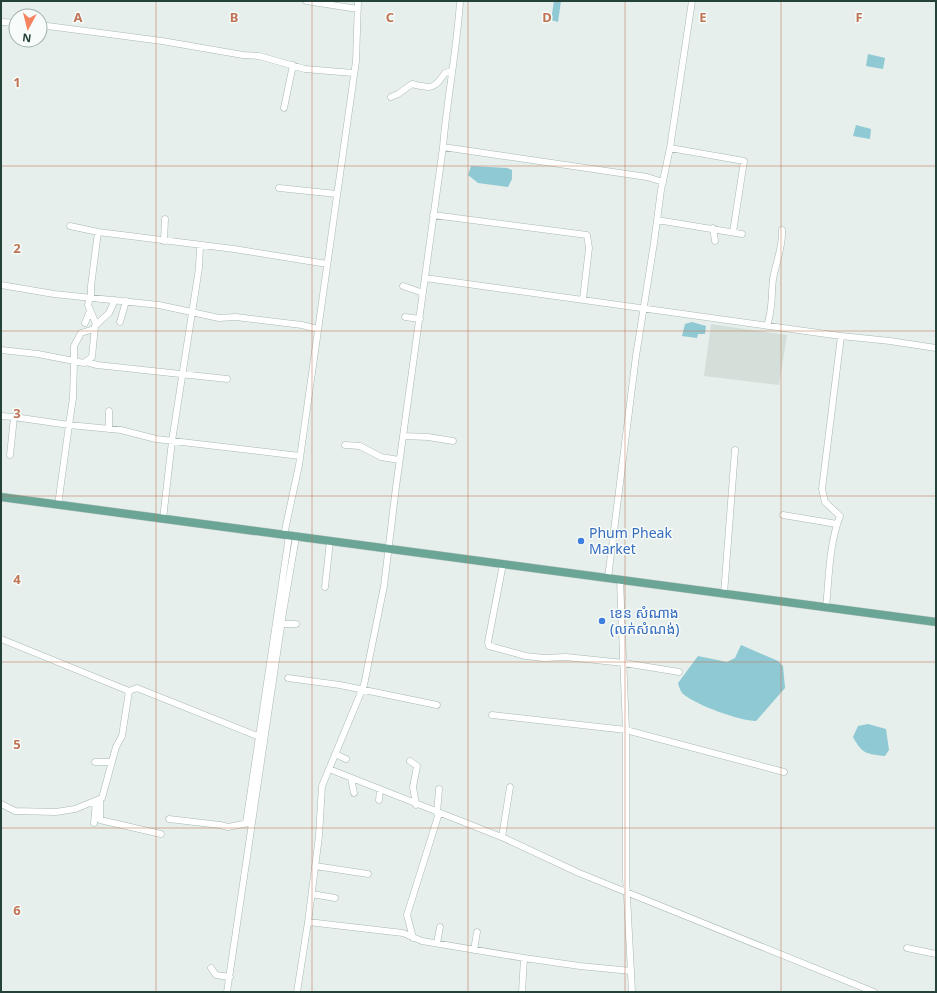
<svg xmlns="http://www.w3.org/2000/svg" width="937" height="993" font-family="'Noto Sans','Noto Sans Khmer',sans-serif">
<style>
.built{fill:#d4dfda}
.water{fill:#8ec9d4}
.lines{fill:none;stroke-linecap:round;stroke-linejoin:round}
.minor-casing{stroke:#a8b8b2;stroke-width:7}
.major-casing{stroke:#c2cac8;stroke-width:9}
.minor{stroke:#fff;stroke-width:6}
.major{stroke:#6aa596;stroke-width:8}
.grid{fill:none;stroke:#c07456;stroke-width:1;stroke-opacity:0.55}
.shop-dot{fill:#3f7fe0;stroke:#f7fbf9;stroke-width:1.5}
.labels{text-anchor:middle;stroke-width:3;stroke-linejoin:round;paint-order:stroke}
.shop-label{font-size:14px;fill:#366cbe;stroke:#f7fbf9;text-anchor:start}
.grid-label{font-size:13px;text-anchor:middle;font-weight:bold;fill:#c07456;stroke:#f7fbf9;stroke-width:3;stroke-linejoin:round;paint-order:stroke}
</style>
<rect width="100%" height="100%" fill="#e6efeb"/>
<path class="built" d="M711 324 787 335 779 385 704 376Z"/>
<path class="water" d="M554 1H561L558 22 551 20Z
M868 54 885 58 883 69 866 66Z
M856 125 871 129 870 139 853 136Z
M471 166 507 168 512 170V179L508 187 478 183 468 175Z
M692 322 706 326 705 334H698L697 338 682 336 685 324Z
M741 645 778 661 783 666 785 688 756 721C740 721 696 705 683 694 681 692 679 687 678 683L698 656 727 662 735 658Z
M868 724 886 729 889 750 885 756C867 754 862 754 853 737L858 726Z"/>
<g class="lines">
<defs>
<path id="minor" d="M306 1 358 9
M3 22 16 23
M40 25 162 41 243 55 259 56 305 69 353 73
M391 97 398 94 412 84C432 89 434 89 445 73L452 71
M284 108 293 65
M443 147 647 177 663 182
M670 148 744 161 733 232
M279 188 337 194
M433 215 587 235 589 248 583 299
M657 220 742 234
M70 226 98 232 234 249 327 264
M713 228 715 241
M164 241 165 219
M425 278 841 336 890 341 936 348
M1 285 54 294 159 305 219 318 236 317 302 325 317 329
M403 286 423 293
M90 297 88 305 96 324
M91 297V286L98 232
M405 317 420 319
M120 322 126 301
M85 323 90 311
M767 326C773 308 771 297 773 279 776 262 783 247 782 230
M94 329 81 333 74 346V361L84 363 92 357 95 326 109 313 115 300
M1 350 38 354 74 361 73 398 69 425 121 430 156 439 300 456
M86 362 97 365 227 379
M1 416 14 417
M109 429V411
M403 436 428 437 453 441
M345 445 360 446 381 457 399 460
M10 455 14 417 69 425 58 505
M783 515 837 524
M163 519 172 441 199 268 200 246
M284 535 299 465 356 61 358 1
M503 564 488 642 489 646 526 656 544 658 566 657 624 663 679 672
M608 578 636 356 654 243 661 190 670 148 692 1
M620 580 626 730V877L632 992
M325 587 330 541
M724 594 735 450
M826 608C829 578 829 544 840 516L825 502 822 489 841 336
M281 624H296
M1 639 129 691 137 688 262 738
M288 678 340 685 437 705
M492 715 626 730 784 772
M335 754 346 759
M410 761 417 766 413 787 416 805
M95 762H112
M329 769 504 838 579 873 874 992
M351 778 354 793
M100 799V820L161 834
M379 800 380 790
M1 804 15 811 56 812 75 809 102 798 116 747 122 736 129 691
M437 813 439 789
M169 819 220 825 228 827 249 823
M94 823 96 801
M246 823 289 536
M502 837 510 787
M315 866 368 874
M312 894 335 898
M308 922 403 933 422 941 524 958 522 992
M413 938 407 915 439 813
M437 943 440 927
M907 948 936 954
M474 950 477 932
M524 958 580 966 631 971
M211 968 216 975 230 977
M227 992 283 613 296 537
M297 992 308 922 319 836 322 786 364 685 384 586 396 487 443 147C447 98 457 50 460 1"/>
<path id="major" d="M1 497 936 622"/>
</defs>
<use href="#minor" class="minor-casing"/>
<use href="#major" class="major-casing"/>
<use href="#minor" class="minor"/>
<use href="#major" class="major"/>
</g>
<path class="grid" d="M156 1V992M312 1V992M468 1V992M625 1V992M781 1V992M1 166H936M1 331H936M1 496H936M1 662H936M1 828H936"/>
<g class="shop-dot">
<circle cx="581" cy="541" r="4"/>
<circle cx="602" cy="621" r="4"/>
</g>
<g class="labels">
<g class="shop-label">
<text x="589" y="538">Phum Pheak<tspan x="589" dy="16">Market</tspan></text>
<text x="610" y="618">ខេន សំណាង<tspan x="610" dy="16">(លក់សំណង់)</tspan></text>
</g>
</g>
<g class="grid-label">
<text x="78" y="22">A</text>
<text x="234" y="22">B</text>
<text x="390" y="22">C</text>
<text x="547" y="22">D</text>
<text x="703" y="22">E</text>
<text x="859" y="22">F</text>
<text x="17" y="87">1</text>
<text x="17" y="253">2</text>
<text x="17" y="418">3</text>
<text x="17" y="584">4</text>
<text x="17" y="749">5</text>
<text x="17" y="915">6</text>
</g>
<rect width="937" height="993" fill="none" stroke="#24423a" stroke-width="4"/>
<g transform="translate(28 28) rotate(187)"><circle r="19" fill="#f7fbf9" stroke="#a3b1ad"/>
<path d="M0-3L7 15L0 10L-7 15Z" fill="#f4845f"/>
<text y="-6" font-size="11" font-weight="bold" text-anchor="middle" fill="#24423a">N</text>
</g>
</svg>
